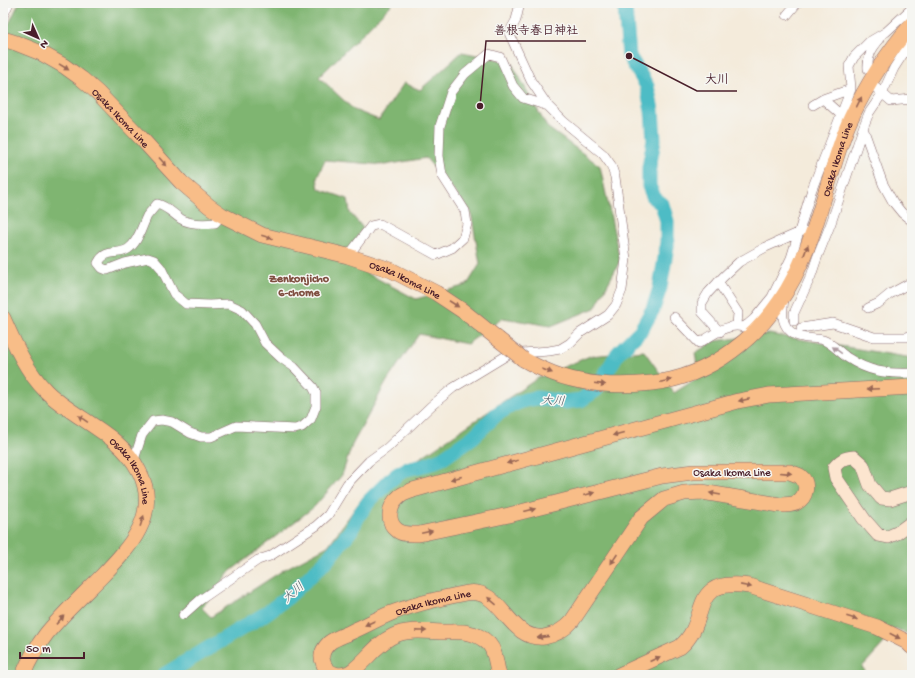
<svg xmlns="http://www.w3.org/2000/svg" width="915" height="678" font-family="'Gochi Hand','Klee One',sans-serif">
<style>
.forest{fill:#7fb571;stroke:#646a4e;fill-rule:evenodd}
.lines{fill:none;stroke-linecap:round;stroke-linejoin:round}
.river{stroke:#4ebcc5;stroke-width:15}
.street-casing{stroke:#866669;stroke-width:10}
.secondary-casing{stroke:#866669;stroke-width:14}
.primary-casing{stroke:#866669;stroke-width:16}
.street{stroke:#fff;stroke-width:9}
.secondary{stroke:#fce5cf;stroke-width:13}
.primary{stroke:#f8bd88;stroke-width:15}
.primary-bridge-casing{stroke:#866669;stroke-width:16;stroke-linecap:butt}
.primary-bridge{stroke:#f8bd88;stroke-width:15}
.oneway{fill:#986655}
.oneway2{fill:#ae9aa0}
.labels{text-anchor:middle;stroke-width:3;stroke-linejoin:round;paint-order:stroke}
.street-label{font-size:11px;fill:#4a1f2b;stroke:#f6f6f2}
.neighbourhood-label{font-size:12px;font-weight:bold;fill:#804f41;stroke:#f6f6f2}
.water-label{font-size:12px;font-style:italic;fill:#4b5661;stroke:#f6f6f2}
.leader{fill:none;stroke:#4a1f2b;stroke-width:1.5}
.callout-dot{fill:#4a1f2b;stroke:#f6f6f2;stroke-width:1.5}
.callout-label{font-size:12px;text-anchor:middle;font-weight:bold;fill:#4a1f2b;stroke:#f6f6f2;stroke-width:3;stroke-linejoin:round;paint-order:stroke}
</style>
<rect width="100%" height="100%" fill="#f6f6f2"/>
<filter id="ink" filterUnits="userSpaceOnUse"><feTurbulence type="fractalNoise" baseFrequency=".025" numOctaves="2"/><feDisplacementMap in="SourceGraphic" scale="8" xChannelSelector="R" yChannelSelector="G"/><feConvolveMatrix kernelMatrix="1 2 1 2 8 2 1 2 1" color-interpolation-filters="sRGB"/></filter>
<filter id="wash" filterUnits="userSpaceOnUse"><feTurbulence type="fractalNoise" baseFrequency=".012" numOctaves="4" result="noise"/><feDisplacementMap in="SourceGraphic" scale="16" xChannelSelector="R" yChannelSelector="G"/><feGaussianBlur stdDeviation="0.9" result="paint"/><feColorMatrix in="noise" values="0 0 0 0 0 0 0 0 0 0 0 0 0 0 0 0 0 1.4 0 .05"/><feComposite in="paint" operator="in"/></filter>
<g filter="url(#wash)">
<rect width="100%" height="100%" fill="#f4ebdb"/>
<path class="forest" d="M19 3H393L319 77 354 110 379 120 404 83 420 90 462 52 511 62 547 127 600 166 620 261 595 308 551 326 503 318 467 344 419 334 387 381 352 445 342 475 314 507 228 573 202 608 211 617 285 569 328 546 364 496 538 378 590 356 644 351 674 393 699 377 695 353 715 341 769 334 912 358V639L908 634 895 628 883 644 862 667 868 675H3V36ZM426 158 471 212 480 264 467 285 416 299 342 260 363 228 350 213 348 199 319 189 317 178 325 160 385 165Z"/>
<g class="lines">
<path class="river" d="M164 675 262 616 287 598 327 560 351 530 359 515 369 501 389 481 398 474 407 469 428 464 443 458 473 437 497 414 512 405 525 400 537 398 564 402 581 400 596 390 618 353 641 330 653 309 660 288 667 246V221L662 204 654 198 649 186V168L654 140 652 110 647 86 629 56 625 8 622 3"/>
</g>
</g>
<g filter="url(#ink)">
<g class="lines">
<defs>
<path id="street" d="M787 15 797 3
M3 16 9 3
M912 40 894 68 882 94 869 113 863 128 883 184 893 202 902 213 912 221
M868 69C867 56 872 48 880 39
M876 88 891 101 912 99
M823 99 841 115
M813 105 823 99 851 89
M348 256 371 226 380 224 436 255 452 248 463 238 467 224 465 211 442 175 439 156 440 126 451 92 465 74 489 54 500 57 513 86 523 98 548 106
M718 282 738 313 737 325
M784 298C783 309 780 321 789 330 798 340 811 337 823 340 832 343 840 353 848 358 869 372 887 374 912 373
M868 308 879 303 890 294 912 282
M674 317 699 343C712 336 728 322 743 327L748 324 754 319 772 297 791 258 812 189 851 89 849 66 854 57 869 42 886 32 912 8
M794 321V313L811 276 817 258 831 223 863 128
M801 328 833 323 874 337H907L912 335
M720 332 702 312V303L708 293 723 277 739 262 766 247 800 232 804 231
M134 460 142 435 153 421 162 420 172 422 190 433 201 437H211L236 426 295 429 302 427 311 419 316 406V393L313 387 294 367 281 358 265 343 255 324 242 310 229 304 209 305 186 304 174 294 161 268 154 260 148 258 125 263 107 270 102 268 98 263C106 248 116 256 128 249 138 243 142 226 147 216 150 212 154 208 157 204 167 206 173 214 181 219 191 225 205 224 215 223L222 215
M183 615 200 600 258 560 270 556 316 526 328 515 347 484 369 461 387 448 431 406 453 388 509 354 549 351 560 349 570 343 580 333 608 315 616 305 622 290 626 259 615 177 611 165 603 154 563 121 548 106 531 81 509 33 516 20 520 3"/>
<path id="secondary" d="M912 492 890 499 881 498 870 485 863 465 854 457C844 458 840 460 834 468L836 478 864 519 878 535 888 537 897 533 912 522"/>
<g id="primary">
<path id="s1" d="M3 39 16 43 41 53 64 66 82 79 98 93 141 138 181 182 209 206 222 215 262 235 348 256 391 270 436 293 463 311 498 339"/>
<path id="s2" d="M3 318C14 343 26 371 46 391 75 420 120 433 139 471 162 515 128 549 100 578 82 596 63 614 47 633 37 646 29 660 23 675"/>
<path id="s3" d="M523 359C530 363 537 367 545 370 578 385 616 387 652 383 681 380 709 368 732 351 793 306 809 247 830 178 836 158 842 137 851 118 867 84 887 53 912 24"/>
<path id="s4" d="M499 675C496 665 496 652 489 644 483 638 475 634 468 633 461 631 453 632 446 632 429 632 409 628 393 636 376 644 367 660 352 671 348 674 340 676 335 674 329 673 324 667 323 662 320 655 324 648 329 643 335 638 346 635 353 631 365 626 377 619 389 614 414 604 441 598 467 593 501 586 508 641 544 637 556 635 564 630 572 621L641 518 664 499 684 493 702 492 780 505C785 505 791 505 796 503 807 497 809 483 800 476 797 474 793 474 790 472H693L662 476 509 515 419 534C411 534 403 535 397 530 386 522 389 505 399 497 403 493 409 492 413 490L738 401 769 395 912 387"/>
<path d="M619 675 680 647C712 620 686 577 749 586L877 627 907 642 912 647"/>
</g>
</defs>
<use href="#street" class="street-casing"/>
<use href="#secondary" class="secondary-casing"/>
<use href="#primary" class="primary-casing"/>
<use href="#street" class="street"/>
<use href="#secondary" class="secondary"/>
<use href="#primary" class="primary"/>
<defs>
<path id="primary-bridge" d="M498 339 523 359"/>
</defs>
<use href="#primary-bridge" class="primary-bridge-casing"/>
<use href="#primary-bridge" class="primary-bridge"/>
</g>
<defs><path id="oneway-solid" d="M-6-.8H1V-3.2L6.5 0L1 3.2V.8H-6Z"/></defs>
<g class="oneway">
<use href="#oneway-solid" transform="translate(64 67) rotate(32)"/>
<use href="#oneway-solid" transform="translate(859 102) rotate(-63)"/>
<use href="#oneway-solid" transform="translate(163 162) rotate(48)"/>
<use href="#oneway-solid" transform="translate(267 237) rotate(16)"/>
<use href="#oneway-solid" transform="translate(806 250) rotate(-69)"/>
<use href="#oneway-solid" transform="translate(454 304) rotate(33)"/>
<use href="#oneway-solid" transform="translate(547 371) rotate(21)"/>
<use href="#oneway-solid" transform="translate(666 381) rotate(-12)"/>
<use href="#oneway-solid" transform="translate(600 384) rotate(7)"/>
<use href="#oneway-solid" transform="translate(873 389) rotate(177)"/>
<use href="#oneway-solid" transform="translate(744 400) rotate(168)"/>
<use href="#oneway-solid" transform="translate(83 419) rotate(-145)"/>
<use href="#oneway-solid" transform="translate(618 434) rotate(165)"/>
<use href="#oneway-solid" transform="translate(512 462) rotate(164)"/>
<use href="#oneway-solid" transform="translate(786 473) rotate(5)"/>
<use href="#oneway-solid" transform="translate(456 478) rotate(165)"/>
<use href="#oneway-solid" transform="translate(589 494) rotate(-15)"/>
<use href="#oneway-solid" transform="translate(715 494) rotate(-170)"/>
<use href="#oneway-solid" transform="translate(530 510) rotate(-14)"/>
<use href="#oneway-solid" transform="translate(142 521) rotate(-71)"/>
<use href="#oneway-solid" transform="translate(427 532) rotate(-12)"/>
<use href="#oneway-solid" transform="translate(614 559) rotate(124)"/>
<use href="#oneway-solid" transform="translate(746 586) rotate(11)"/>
<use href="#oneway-solid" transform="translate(492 601) rotate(-140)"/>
<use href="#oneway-solid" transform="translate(852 618) rotate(18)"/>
<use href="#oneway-solid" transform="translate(60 620) rotate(-47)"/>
<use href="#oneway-solid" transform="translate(370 623) rotate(155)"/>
<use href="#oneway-solid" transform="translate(421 631) rotate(1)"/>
<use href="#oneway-solid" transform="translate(895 636) rotate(27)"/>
<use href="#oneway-solid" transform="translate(543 637) rotate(174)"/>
<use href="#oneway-solid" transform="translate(655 659) rotate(-25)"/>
</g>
<use class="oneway2" href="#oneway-solid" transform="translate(837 350) rotate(-144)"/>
</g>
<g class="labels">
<g class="street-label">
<text dy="4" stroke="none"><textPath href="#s1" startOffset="144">Osaka Ikoma Line</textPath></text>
<text dy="4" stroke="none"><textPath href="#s3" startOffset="444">Osaka Ikoma Line</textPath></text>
<text dy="4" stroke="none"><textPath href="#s1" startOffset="480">Osaka Ikoma Line</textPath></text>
<text x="732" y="476">Osaka Ikoma Line</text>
<text dy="4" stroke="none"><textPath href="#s2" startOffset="205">Osaka Ikoma Line</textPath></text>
<text dy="4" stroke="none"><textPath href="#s4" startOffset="356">Osaka Ikoma Line</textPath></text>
</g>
<g class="neighbourhood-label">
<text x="299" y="282">Zenkonjicho<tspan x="299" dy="14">6-chome</tspan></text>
</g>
<g class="water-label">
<text transform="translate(553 400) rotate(4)" y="4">大川</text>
<text transform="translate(293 592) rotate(-41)" y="4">大川</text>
</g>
</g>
<path class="leader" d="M480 106L486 41H586M629 56L697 91H737"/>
<g class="callout-dot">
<circle cx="480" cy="106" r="4"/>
<circle cx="629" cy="56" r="4"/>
</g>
<g class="callout-label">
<text x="536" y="34">善根寺春日神社</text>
<text x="717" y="83">大川</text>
</g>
<rect width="915" height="678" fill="none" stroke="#f6f6f2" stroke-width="16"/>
<g transform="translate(38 38) rotate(135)" stroke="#f6f6f2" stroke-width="3" paint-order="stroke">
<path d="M0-3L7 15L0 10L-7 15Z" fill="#4a1f2b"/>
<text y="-6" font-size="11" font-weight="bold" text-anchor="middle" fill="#4a1f2b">N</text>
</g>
<path d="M20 652v6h64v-6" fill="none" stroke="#4a1f2b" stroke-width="2"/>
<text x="26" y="652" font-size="12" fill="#4a1f2b" stroke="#f6f6f2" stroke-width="3" paint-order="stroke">50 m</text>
</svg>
